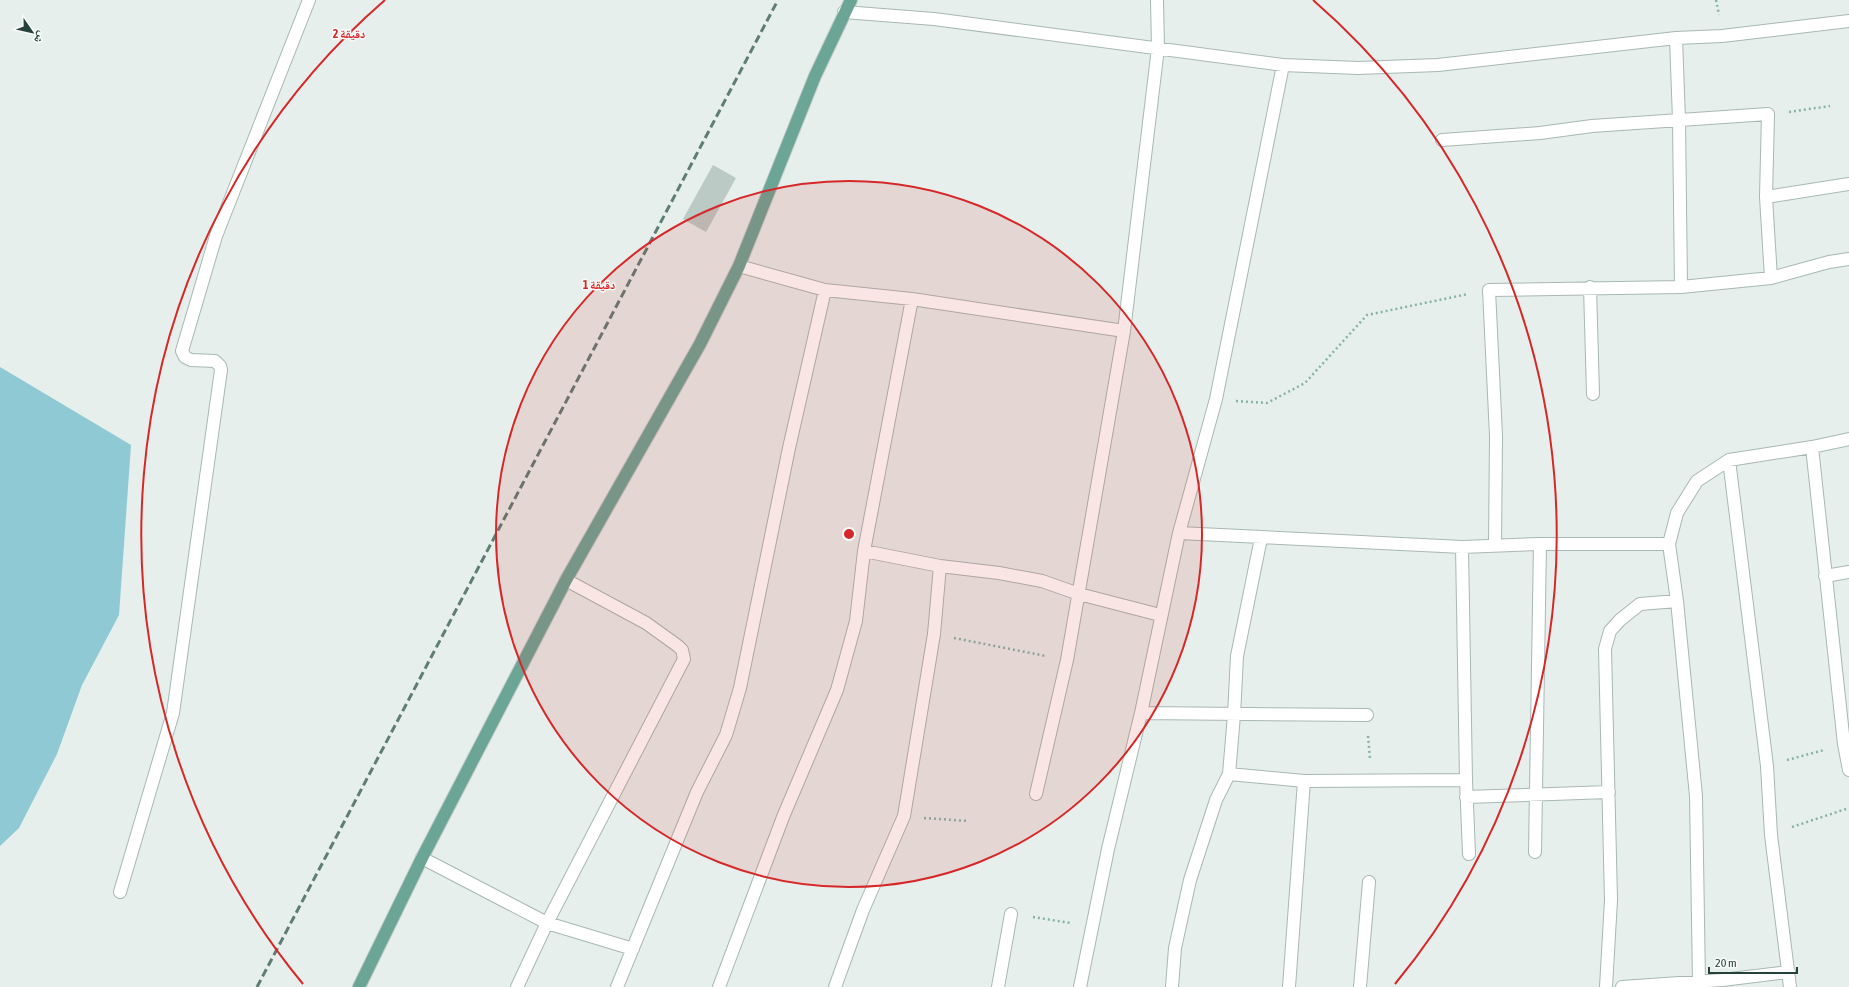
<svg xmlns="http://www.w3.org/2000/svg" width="1849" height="987" font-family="'Asap Condensed','Noto Naskh Arabic',sans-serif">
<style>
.water{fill:#8ec9d4}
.building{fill:#bbcac4}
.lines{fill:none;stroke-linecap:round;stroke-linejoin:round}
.minor-casing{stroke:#a8b8b2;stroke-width:14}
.major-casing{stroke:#c2cac8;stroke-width:14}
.path{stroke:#86b3a5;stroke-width:2.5;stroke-dasharray:2 3;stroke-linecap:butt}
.minor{stroke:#fff;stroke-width:12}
.major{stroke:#6aa596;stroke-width:12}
.rail{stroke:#5f7d75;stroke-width:3;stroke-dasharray:8 4;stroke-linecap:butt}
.ring{fill:none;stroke:#d62828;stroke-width:2}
.centre{fill:#d62828;stroke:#f7fbf9;stroke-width:2}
.ring-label{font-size:12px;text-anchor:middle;font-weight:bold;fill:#d62828;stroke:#f7fbf9;stroke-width:3;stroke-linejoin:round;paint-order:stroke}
</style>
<rect width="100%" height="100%" fill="#e6efeb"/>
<path class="water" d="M0 367 131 445 119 615 82 685 57 754 19 828 0 846Z"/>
<path class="building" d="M713 165 736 178 706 232 683 219Z"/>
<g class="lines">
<defs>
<path id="minor" d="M844 12 934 19 1283 65 1358 68 1438 65 1676 38 1722 36 1849 21
M1676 38 1679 120 1681 287
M1442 140 1540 133 1592 126 1768 114 1766 197 1771 278
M1766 197 1849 184
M739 266 825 290 912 299 1124 331
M1590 287 1593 394
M1812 447 1844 744 1849 770
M1729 460 1767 766 1771 835 1790 987
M1179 533 1462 547 1540 544H1669
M1495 545 1496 436 1489 290 1681 287 1771 278 1829 262 1849 259
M1462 547 1466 780 1469 854
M864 551 940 566 999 573 1042 581 1079 594 1160 615
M1825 576 1849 572
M1141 713 1367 715
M1229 774 1234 715 1237 656 1261 538
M1036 794 1067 660 1124 331 1158 48 1157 0
M1466 797 1609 792
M1535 852 1540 544
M422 858 547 923 633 949
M120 892 173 713 221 370 220 366 215 361 191 360 185 357 182 351 216 236 309 0
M1699 982 1696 796 1677 601 1669 544 1677 513 1697 481 1729 460 1812 447 1849 439
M517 987 547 923 684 659 682 650 678 646 646 623 566 580
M617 987 697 792 726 735 740 688 789 448 825 290
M719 987 783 817 837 690 856 621 864 551 912 299
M835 987 863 910 904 816 934 634 940 566
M998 987 1011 914
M1080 987 1108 849 1141 713 1179 533 1216 399 1283 65
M1172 987 1175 948 1190 880 1216 800 1229 774 1304 781 1466 780
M1289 987 1304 781
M1360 987 1369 882
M1606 987 1611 900 1605 649 1610 631 1620 620 1640 604 1677 601
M1622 987 1722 980 1789 972"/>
<path id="major" d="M359 987 422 858 566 580 700 344 739 266 815 76 851 0"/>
</defs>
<use href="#minor" class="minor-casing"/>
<use href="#major" class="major-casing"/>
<path class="path" d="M1716 0 1719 15
M1789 112 1830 106
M1236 401 1267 403 1305 383 1367 315 1468 294
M954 638 1046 656
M1368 736 1370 759
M1787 760 1824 750
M924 818 968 821
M1792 827 1849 808
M1033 917 1071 923"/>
<use href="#minor" class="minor"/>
<use href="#major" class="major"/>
<path class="rail" d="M257 987 778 0"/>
</g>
<circle cx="849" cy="534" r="353" fill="#d62828" fill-opacity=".12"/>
<g class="ring">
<circle cx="849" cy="534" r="353"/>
<path d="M303 984A707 707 0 0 1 385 0M1313 0A707 707 0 0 1 1395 984"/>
</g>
<circle cx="849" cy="534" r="6" class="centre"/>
<g class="ring-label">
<text x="349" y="38">2 دقيقة</text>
<text x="599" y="289">1 دقيقة</text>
</g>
<g transform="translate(32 32) rotate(124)" stroke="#f7fbf9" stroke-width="3" paint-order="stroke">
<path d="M0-3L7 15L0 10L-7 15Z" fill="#24423a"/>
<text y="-6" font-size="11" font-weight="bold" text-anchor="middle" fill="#24423a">ش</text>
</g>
<path d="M1709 967v6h88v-6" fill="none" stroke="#24423a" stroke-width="2"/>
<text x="1715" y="967" font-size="12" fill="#24423a" stroke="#f7fbf9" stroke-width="3" paint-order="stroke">20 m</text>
</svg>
